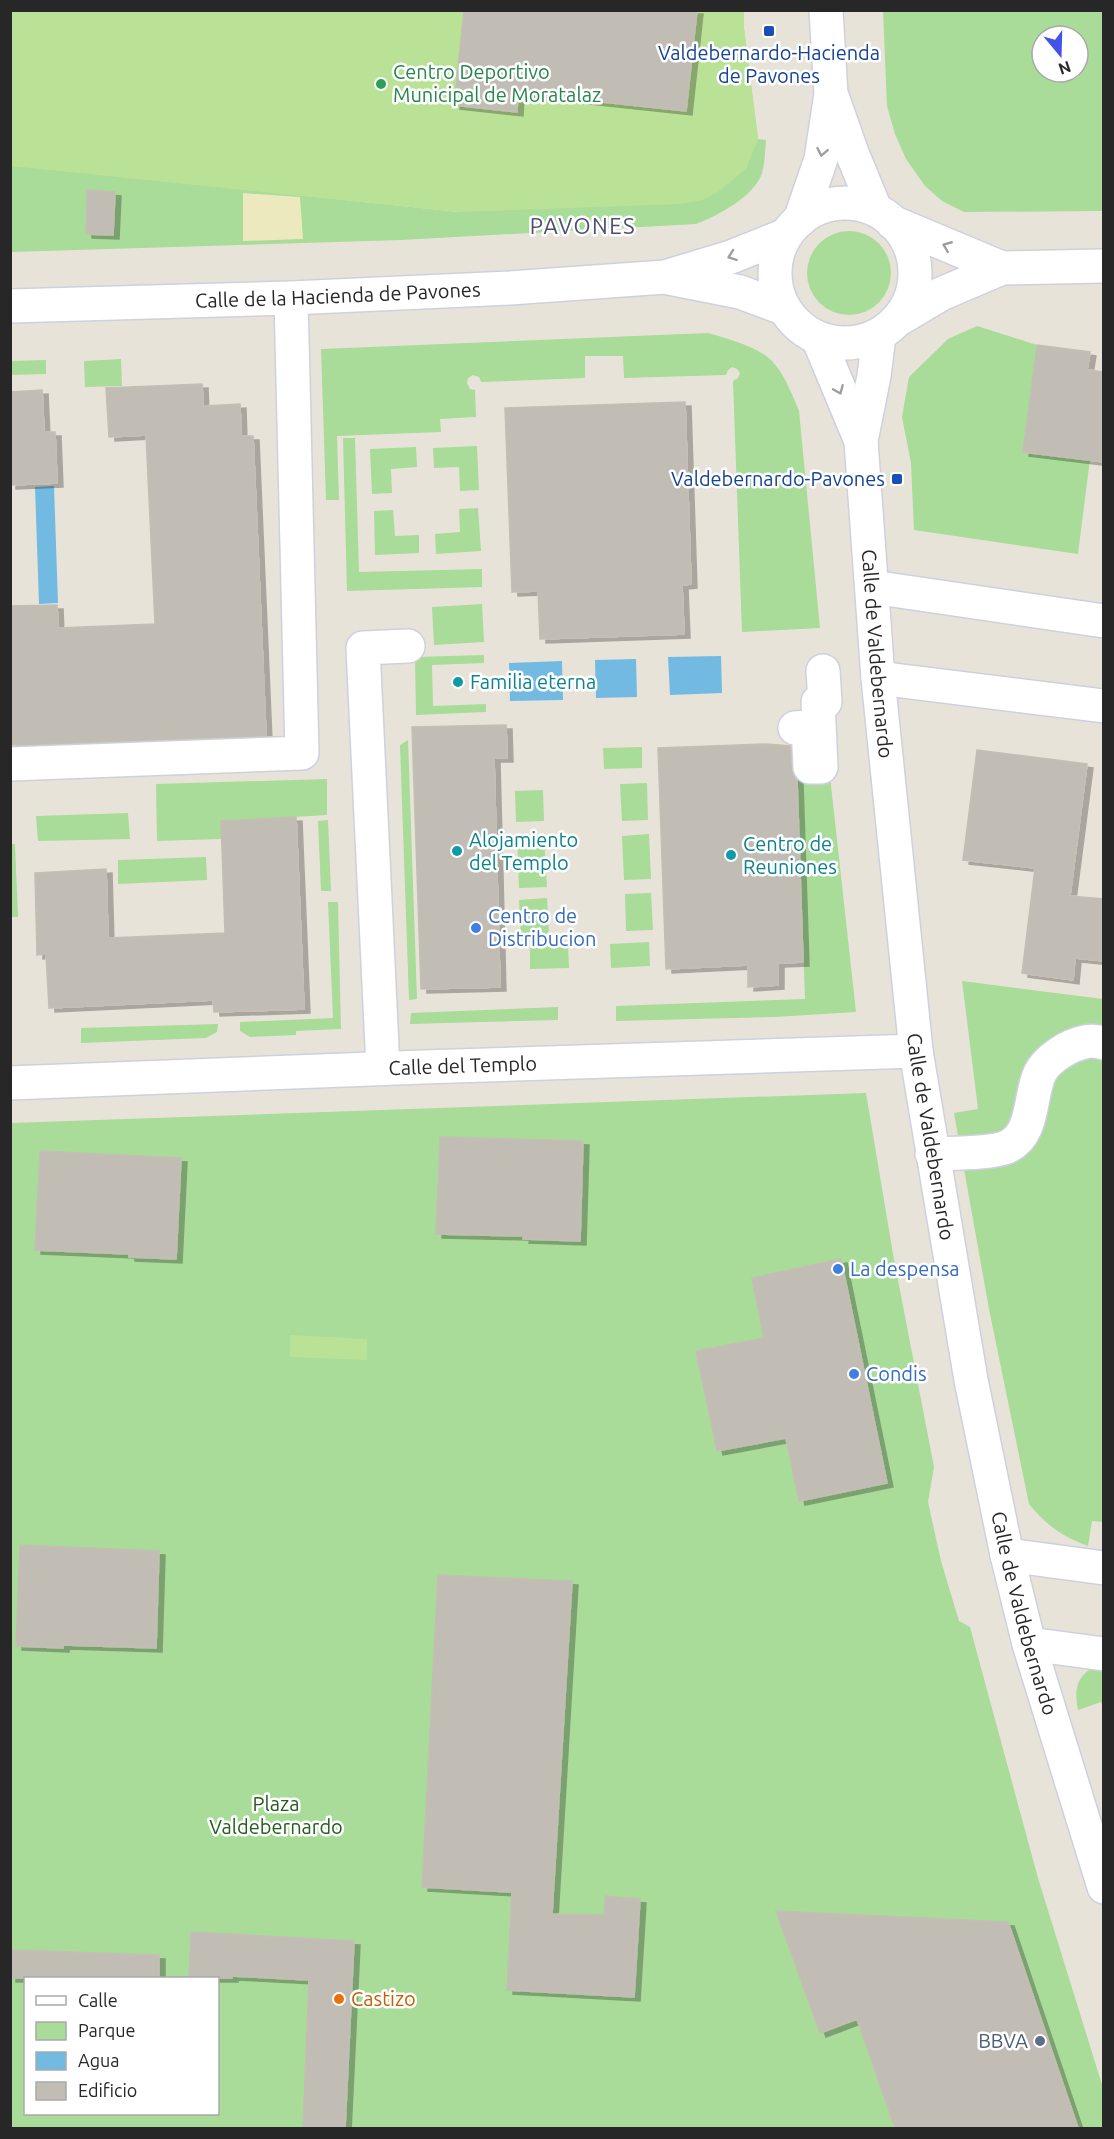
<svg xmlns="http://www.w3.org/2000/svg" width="1114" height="2139" font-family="Ubuntu,sans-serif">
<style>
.green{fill:#a9db99;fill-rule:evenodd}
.sand{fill:#ece9be}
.pitch{fill:#bae296}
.water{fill:#73bae3}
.building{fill:#c1bdb5;stroke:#c3bfb3;stroke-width:1.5;filter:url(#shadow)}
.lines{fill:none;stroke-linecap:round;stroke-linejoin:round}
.minor-casing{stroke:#cfd0df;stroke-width:36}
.minor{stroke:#fff;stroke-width:33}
.oneway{stroke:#9e9e9e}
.transit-dot{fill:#1a4fb4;stroke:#fff;stroke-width:2}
.leisure-dot{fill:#2e9e5b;stroke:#fff;stroke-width:2}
.culture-dot{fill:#0f9aa8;stroke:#fff;stroke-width:2}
.shop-dot{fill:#3f7fe0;stroke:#fff;stroke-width:2}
.food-dot{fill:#e8710a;stroke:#fff;stroke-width:2}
.service-dot{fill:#5c6f8a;stroke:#fff;stroke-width:2}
.labels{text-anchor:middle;stroke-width:5;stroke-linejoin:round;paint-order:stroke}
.transit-label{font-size:20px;fill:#164399;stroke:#fff}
.leisure-label{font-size:20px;fill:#27864d;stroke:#fff;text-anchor:start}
.street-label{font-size:20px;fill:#272727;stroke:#fff}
.culture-label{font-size:20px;fill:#0d838f;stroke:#fff;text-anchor:start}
.shop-label{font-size:20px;fill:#366cbe;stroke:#fff;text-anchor:start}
.park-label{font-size:20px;fill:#255c1e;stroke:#fff}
.food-label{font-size:20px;fill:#c56008;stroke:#fff;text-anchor:start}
.service-label{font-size:20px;fill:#4e5e75;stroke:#fff;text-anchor:end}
.quarter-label{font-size:22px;letter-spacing:1.5px;fill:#4c4f73;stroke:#fff}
</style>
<defs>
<filter id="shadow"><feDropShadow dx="6" dy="4" stdDeviation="0" flood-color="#0004"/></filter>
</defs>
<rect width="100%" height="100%" fill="#e8e3d9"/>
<path class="green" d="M697 10 744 11V28L758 139 766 140C765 151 765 163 762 173 755 196 717 216 696 224L401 240 11 252 10 165 459 212Z
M883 11H1103V211L964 212 942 201 925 186 906 159 895 134 887 106ZM1042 36H1078V72H1042Z
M807 273a42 42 0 1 1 84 0a42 42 0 1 1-84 0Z
M977 326 1037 345 1023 451 1060 456 1092 443 1078 554 914 530 911 463 902 417 909 377 948 339Z
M708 333C726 338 759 347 772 361 785 375 792 394 799 411L820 628 742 632 733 381 738 378 740 373 737 369 732 367 728 370 726 375 624 378 623 356H585V378L481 382 479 377 473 375 468 378 467 383 470 389 475 390 476 417 440 419 441 432 337 436 339 500H326L321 349Z
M121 359 122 386 85 387 84 361Z
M46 360V374L11 375V361Z
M343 438H355L359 572 482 569V587L347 591Z
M477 446 479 490 460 491 459 467 434 468 433 448Z
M416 447 417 467 391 469 392 493 372 494 370 449Z
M478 508 481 551 436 554 435 534 460 532 459 509Z
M393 510 395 536 419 535V553L375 555 374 511Z
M482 604 484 642 434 645 432 607Z
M484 655V663L432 665 433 706 486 704V712L416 715 415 657Z
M823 713 856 1012 774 1017 616 1021V1006L805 999 795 716Z
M408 740 417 999 409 1000 400 745Z
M642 747V768L604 769 603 748Z
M327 779V815L221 821V839L157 841 156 784Z
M647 783 648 820 622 821 620 784Z
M543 790 544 821 516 822 515 791Z
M128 813 130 839 38 841 36 816Z
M328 820 331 891H321L318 821Z
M649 834 651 879 624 880 622 836Z
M544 835 547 887 519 888 517 836Z
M11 844H15L18 917H11Z
M206 857 207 880 118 884V860Z
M651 893 653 930 626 931 625 894Z
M547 898 549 936 521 937 519 900Z
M328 902H338L341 1029 296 1031V1035L250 1037 240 1031V1022L333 1018Z
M649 942 650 966 611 968 610 944Z
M568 945 569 968 530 969V947Z
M962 981 1103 999 1104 1522 1092 1521 1088 1546C1063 1537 1046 1525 1029 1504L989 1309 954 1113 978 1109Z
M558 1007V1020L410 1024 411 1013Z
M218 1024 217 1032 206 1038 81 1043V1028Z
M866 1093 893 1254 934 1467 928 1502 941 1561 959 1621 970 1627 1038 1878 1103 2088V2128H11V1123ZM26 1978H218V2114H26Z
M1103 1662V1709L1101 1702 1078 1710C1073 1684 1079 1673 1103 1662Z"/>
<path class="sand" d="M243 193 300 197 303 239 243 241Z"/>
<path class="pitch" d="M10 11H744V28L758 139 746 169 718 192 702 200 680 204 459 212 11 166Z
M290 1335 367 1339V1360L290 1357Z"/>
<path class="water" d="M54 486 58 603 39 604 35 487Z
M721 656 722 693 670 695 668 657Z
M636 659 637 697 596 698 595 660Z
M562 661 563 700 510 701 509 663Z"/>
<path class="building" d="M464 10H697L686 111 518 93 517 112 454 105Z
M87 190 115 192 113 235 86 234Z
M1037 345 1090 352 1087 370 1104 372V462L1023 452Z
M202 384 203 406 240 404 241 436H253L266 736 10 745V606L57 605 58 628 155 624 146 435 109 437 106 388Z
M42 390 44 432H55L57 483 10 485V392Z
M685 402 691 584 682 585 684 634 540 639 538 591 512 592 505 408Z
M506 725 507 758H494L500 987 421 989 412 727Z
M767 744 790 746 791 768 797 780 803 962 778 963V985L748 987V965L666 969 658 748Z
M977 750 1087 764 1070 896 1104 899V961L1075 958 1073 980 1022 973 1035 868 963 860Z
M296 817 304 1009 214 1012 213 1000 49 1008 46 954 37 955 35 873 106 869 108 938 225 933 221 821Z
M440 1137 583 1141 580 1241 523 1239 524 1236 436 1234Z
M40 1151 181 1158 176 1259 129 1257V1254L35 1250Z
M841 1259 887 1483 799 1501 786 1438 717 1451 696 1351 764 1338 752 1278Z
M20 1545 159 1551 156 1648 63 1645V1648L16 1646Z
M438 1575 572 1581 552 1914 604 1915 605 1896 640 1899 634 1997 507 1990 512 1892 422 1887Z
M776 1911 1008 1922 1078 2128H895L857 2019 820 2033Z
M191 1932 354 1941 345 2128H303L309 1980 232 1976V1978H189Z
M10 1950 159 1955V1978H10Z"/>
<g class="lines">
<defs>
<g id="minor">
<path d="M833 99 852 153 875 209"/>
<circle cx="845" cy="273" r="70"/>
<path d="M800 220 821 159 831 94 826 10"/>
<path d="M892 222 1002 268"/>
<path d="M669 278 740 292 783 308"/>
<path id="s1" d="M10 306 291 298 510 288 665 277 731 257 786 235"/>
<path d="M899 319 941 294 1002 268 1104 266"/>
<path id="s2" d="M879 336 874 376 861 441 878 678 916 1051 971 1380 1007 1555 1029 1644 1104 1887"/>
<path d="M818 338 861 441"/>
<path d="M872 587 1104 621"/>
<path d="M878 678 1104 706"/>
<path d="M795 728 808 727 810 767H821L818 702H825L823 671"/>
<path d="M10 764 302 753 291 298"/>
<path d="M383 1068 363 648 408 646"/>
<path id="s3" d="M10 1083 423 1067 916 1051"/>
<path d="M932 1154C951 1153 990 1154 1007 1147 1035 1134 1029 1096 1040 1073 1047 1059 1069 1045 1085 1042 1091 1040 1098 1042 1104 1043"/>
<path d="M1007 1555 1104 1568"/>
<path d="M1029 1644 1104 1654"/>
</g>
</defs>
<use href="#minor" class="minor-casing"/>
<use href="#minor" class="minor"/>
</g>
<defs><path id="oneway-chevron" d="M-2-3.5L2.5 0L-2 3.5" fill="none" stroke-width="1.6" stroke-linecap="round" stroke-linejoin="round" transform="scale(1.5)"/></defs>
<g class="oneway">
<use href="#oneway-chevron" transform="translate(822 152) rotate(101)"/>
<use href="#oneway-chevron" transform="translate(947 246) rotate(-158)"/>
<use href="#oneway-chevron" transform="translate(732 256) rotate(160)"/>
<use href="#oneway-chevron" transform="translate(839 390) rotate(67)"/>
</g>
<g class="transit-dot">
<rect x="763" y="25" width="12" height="12" rx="3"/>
<rect x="891" y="473" width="12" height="12" rx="3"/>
</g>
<circle class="leisure-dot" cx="381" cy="84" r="6"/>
<g class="culture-dot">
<circle cx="458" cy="682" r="6"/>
<circle cx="457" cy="851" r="6"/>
<circle cx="731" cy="855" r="6"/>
</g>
<g class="shop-dot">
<circle cx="476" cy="928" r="6"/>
<circle cx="838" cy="1269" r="6"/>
<circle cx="854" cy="1374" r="6"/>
</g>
<circle class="food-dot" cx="339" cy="1999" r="6"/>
<circle class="service-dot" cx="1040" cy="2041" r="6"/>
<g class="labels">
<g class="transit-label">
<text x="769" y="60">Valdebernardo-Hacienda<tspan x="769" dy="23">de Pavones</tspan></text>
<text x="885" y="486" text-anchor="end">Valdebernardo-Pavones</text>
</g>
<g class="leisure-label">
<text x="393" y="79">Centro Deportivo<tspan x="393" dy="23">Municipal de Moratalaz</tspan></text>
</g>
<g class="street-label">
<text dy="7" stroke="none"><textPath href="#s1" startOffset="328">Calle de la Hacienda de Pavones</textPath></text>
<text dy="7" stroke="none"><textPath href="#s2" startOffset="320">Calle de Valdebernardo</textPath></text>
<text dy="7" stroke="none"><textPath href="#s3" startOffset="453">Calle del Templo</textPath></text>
<text dy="7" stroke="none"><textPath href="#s2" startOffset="806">Calle de Valdebernardo</textPath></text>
<text dy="7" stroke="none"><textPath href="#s2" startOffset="1292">Calle de Valdebernardo</textPath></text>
</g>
<g class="culture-label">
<text x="470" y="689">Familia eterna</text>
<text x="469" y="847">Alojamiento<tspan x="469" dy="23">del Templo</tspan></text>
<text x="743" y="851">Centro de<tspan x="743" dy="23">Reuniones</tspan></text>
</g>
<g class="shop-label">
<text x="488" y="923">Centro de<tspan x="488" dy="23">Distribucion</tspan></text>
<text x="850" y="1276">La despensa</text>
<text x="866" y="1381">Condis</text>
</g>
<g class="park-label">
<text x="276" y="1811">Plaza<tspan x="276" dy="23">Valdebernardo</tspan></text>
</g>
<g class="food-label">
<text x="351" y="2006">Castizo</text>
</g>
<g class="service-label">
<text x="1028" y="2048">BBVA</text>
</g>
<g class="quarter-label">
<text x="583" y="234">PAVONES</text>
</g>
</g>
<rect width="1114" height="2139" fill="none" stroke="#272727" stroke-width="24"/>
<rect x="24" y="1977" width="195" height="138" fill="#ffffff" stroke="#a9a9a9" stroke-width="1.5"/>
<rect x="36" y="1996" width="30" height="9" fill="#ffffff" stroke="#a9a9a9" stroke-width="1.5"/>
<text x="78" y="2007" font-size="18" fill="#272727">Calle</text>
<rect x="36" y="2022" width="30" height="18" fill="#a9db99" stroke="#a9a9a9" stroke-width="1.5"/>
<text x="78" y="2037" font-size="18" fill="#272727">Parque</text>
<rect x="36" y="2052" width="30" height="18" fill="#73bae3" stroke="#a9a9a9" stroke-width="1.5"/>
<text x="78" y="2067" font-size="18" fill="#272727">Agua</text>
<rect x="36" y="2082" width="30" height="18" fill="#c1bdb5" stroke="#a9a9a9" stroke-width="1.5"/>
<text x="78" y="2097" font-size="18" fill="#272727">Edificio</text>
<g transform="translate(1060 54) rotate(161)"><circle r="28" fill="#ffffff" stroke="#a9a9a9" stroke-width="1.5"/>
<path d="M0-4.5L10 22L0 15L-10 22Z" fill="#4552ea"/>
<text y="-9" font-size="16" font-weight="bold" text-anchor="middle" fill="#272727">N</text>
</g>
</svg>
